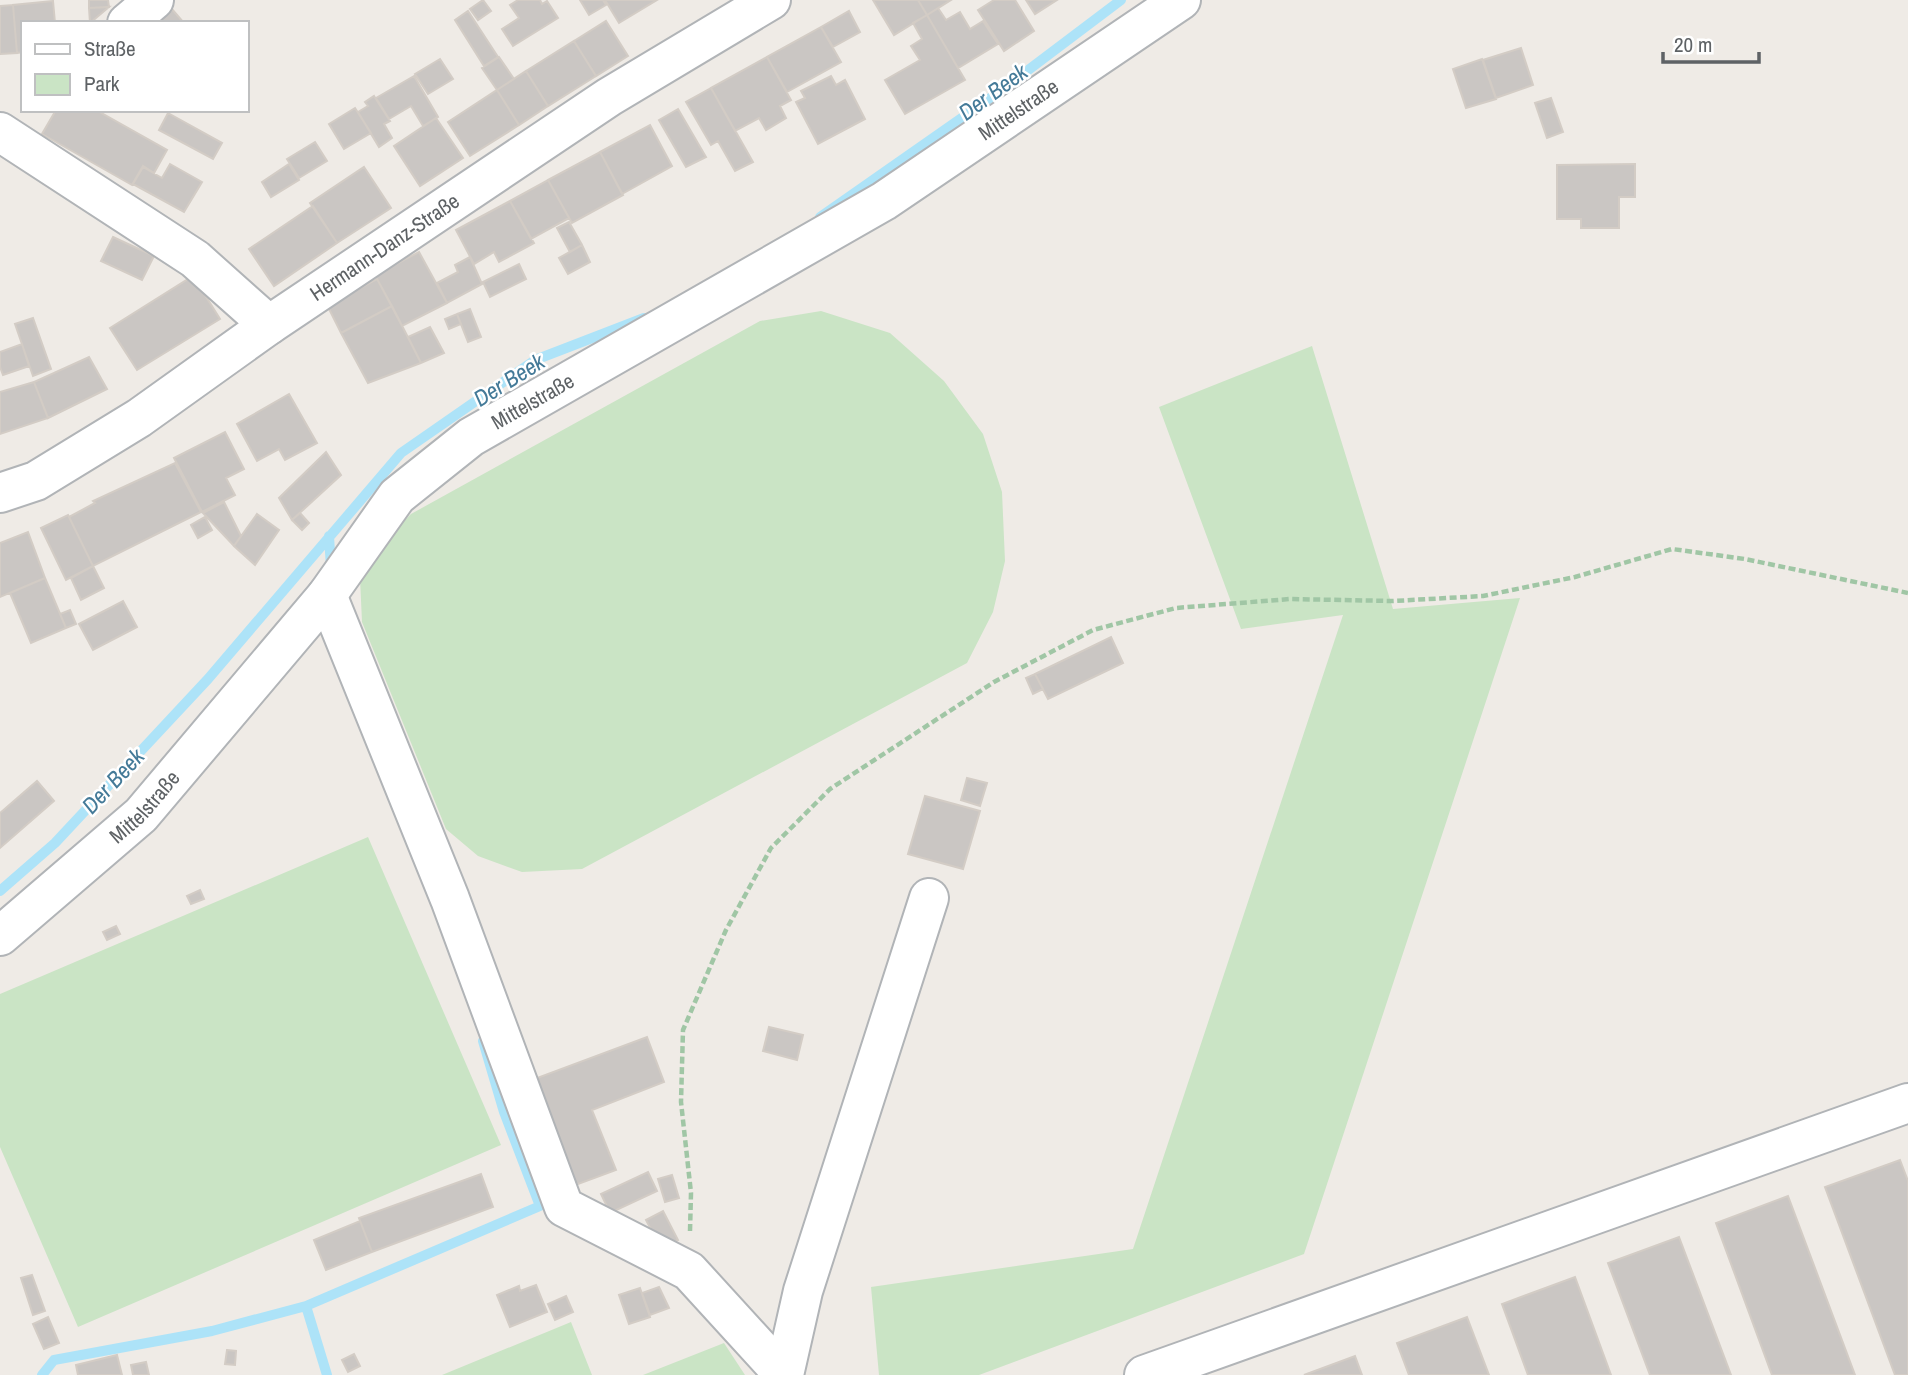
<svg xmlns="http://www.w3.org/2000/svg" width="1908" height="1375" font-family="'Archivo Narrow',sans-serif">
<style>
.green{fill:#cae4c5}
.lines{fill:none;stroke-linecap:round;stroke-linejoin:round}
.stream{stroke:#ade3f8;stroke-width:10}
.building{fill:#cac6c3;stroke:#d3ccc5;stroke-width:2}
.minor-casing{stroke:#b1b4b7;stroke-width:42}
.path{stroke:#a0c6a5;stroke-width:4.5;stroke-dasharray:7 3.5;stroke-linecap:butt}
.minor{stroke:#fff;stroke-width:38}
.labels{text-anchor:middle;stroke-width:5;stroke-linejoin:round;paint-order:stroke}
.street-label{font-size:21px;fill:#5e6265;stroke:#fff}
.water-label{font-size:23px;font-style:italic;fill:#447a98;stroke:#fff}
</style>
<rect width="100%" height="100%" fill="#efebe6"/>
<path class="green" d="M821 311 890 333 944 381 983 434 1002 492 1005 561 993 612 967 663 582 869 522 872 478 856 446 829 362 622 360 578 379 546 411 514 760 321Z
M1312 346 1393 609 1520 598 1304 1254 979 1375H879L871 1287 1133 1249 1343 615 1241 629 1159 407Z
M368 837 501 1145 78 1327 0 1147V994Z
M571 1322 592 1375H442Z
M724 1343 745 1375H643Z"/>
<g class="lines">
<path class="stream" d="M820 217 1003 89 1121 0
M329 536 331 568
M0 891 55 843 208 679 401 453 535 360 644 318
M306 1306 327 1375
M42 1375 54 1360 212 1331 306 1306 540 1206 504 1112 483 1041"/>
</g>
<path class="building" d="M89 0H108L109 7 89 8Z
M483 0 491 11 478 20 470 9Z
M518 0H540L542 4 547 1 558 18 513 46 502 29 519 18 510 5Z
M580 0H603L606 5 589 15Z
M605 0H657L619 23Z
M873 0H918L927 15 894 35Z
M918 0H951L927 15Z
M994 0H1015L1034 31 1004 51 978 10Z
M1026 0H1057L1035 14Z
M53 1 55 23H23V52L17 53 13 5Z
M13 5 17 53 0 54V6Z
M109 7 90 23 89 8Z
M171 8 184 23H154Z
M938 8 946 20 960 12 970 29 983 21 998 44 958 68 927 15Z
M468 11 498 57 484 66 455 20Z
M849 11 860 32 833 47 821 27Z
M927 15 965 80 905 114 885 80 920 60 911 46 922 39 913 23Z
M606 21 628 56 596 76 574 41Z
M821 27 841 62 787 92 767 57Z
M574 41 596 76 548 106 526 71Z
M1521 48 1533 85 1496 98 1483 60Z
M499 57 514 79 497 90 482 68Z
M767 57 791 100 780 106 786 118 766 130 759 118 735 131 711 88Z
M440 59 453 79 428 94 415 74Z
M1482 59 1496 99 1466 108 1453 69Z
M526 71 548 106 519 125 497 90Z
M414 76 438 117 423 126 411 106 389 119 376 98Z
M831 76 836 85 845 80 865 119 818 144 796 102 805 98 801 91Z
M711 88 753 162 735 171 718 141 711 145 686 102Z
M497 90 519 125 470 156 448 122Z
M374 96 390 121 384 124 392 138 379 147 358 112 368 106 365 102Z
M1551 98 1563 132 1547 138 1535 103Z
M355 108 371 133 344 149 329 124Z
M678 109 706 157 686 167 659 120Z
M56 110H96L167 150 154 173 143 166 132 185 42 134Z
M168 113 222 143 213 159 159 130Z
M436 118 463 158 420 186 394 146Z
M650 125 672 166 622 194 600 152Z
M315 142 327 161 299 178 287 159Z
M600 152 623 195 572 223 548 180Z
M170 164 202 182 184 212 133 184 143 167 162 178Z
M289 164 299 180 271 197 262 182Z
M1635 164V197H1619V228H1581V219H1557V165Z
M364 167 391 208 337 243 310 203Z
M548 180 569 218 531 239 510 201Z
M510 201 534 243 499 262 494 252 474 264 456 230Z
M313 206 337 243 274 286 249 249Z
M569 222 582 245 570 252 557 228Z
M113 237 154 256 142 280 101 261Z
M582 245 590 262 568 274 559 258Z
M419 252 447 303 402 326 375 275Z
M470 257 482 284 447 303 437 283 458 272 455 265Z
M519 264 526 279 490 297 483 282Z
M193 276 220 319 137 370 110 328Z
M377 279 392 306 341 333 327 305Z
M392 306 421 363 368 383 341 333Z
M470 309 481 337 468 342 457 314Z
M457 314 461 324 449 329 445 319Z
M33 318 51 369 33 376 15 324Z
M430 327 444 353 421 363 408 337Z
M22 344 29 366 3 375 0 367V352Z
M89 357 107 389 48 418 34 382Z
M34 382 48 418 0 434V392Z
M289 394 317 443 285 460 279 449 257 461 237 424Z
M225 432 244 469 226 478 235 495 202 512 174 458Z
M326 452 341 475 292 520 279 498Z
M175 463 201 512 93 566 69 517 95 503 93 501Z
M224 502 241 536 234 546 203 513Z
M300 513 309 523 302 530 292 520Z
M257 514 279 530 255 565 234 546Z
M68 515 93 566 66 580 41 528Z
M205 517 212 530 198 538 191 525Z
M28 532 45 578 0 597V543Z
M93 566 104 588 81 600 71 578Z
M45 578 66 628 31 643 10 593Z
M123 601 137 627 93 650 79 624Z
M70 610 76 624 66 628 60 614Z
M1111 637 1123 663 1048 699 1035 674Z
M1035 674 1043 689 1033 694 1026 678Z
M967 778 987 783 980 806 961 800Z
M37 781 54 801 0 848V813Z
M925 796 980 811 963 869 908 854Z
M200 890 204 899 191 904 187 896Z
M116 926 120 934 107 940 103 932Z
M769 1027 803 1035 797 1060 763 1051Z
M647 1037 664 1082 592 1110 616 1170 570 1187 529 1081Z
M1900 1160 1908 1181V1375H1895L1825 1187Z
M648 1172 657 1191 610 1213 601 1194Z
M481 1174 493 1207 372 1252 359 1218Z
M672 1175 679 1198 665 1202 658 1179Z
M1788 1196 1855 1375H1772L1716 1223Z
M663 1211 678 1240 661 1249 646 1220Z
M360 1221 372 1252 326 1270 314 1240Z
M1679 1237 1731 1375H1650L1608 1263Z
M32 1275 45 1311 33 1315 21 1278Z
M1575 1277 1611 1375H1528L1502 1304Z
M536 1285 547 1312 510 1327 497 1295 519 1286 520 1291Z
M659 1287 669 1308 650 1315 642 1293Z
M640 1288 650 1317 629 1324 619 1295Z
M566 1296 573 1312 555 1320 548 1304Z
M48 1317 59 1343 44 1349 33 1324Z
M1467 1317 1489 1375H1409L1397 1343Z
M227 1350 236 1351 235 1365 225 1364Z
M354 1354 360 1366 348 1372 342 1360Z
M117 1355 122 1375H78L76 1365Z
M1355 1356 1362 1375H1304Z
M146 1362 149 1375H133L131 1365Z"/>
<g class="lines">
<defs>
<g id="minor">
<path d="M127 23 154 0"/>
<path d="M0 132 195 259 269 325"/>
<path id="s1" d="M0 493 36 481 139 418 269 325 609 97 771 0"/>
<path d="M327 595 450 899 564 1207 689 1271 784 1375"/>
<path id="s2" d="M0 936 141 815 327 595 397 496 471 437 884 201 1181 0"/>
<path d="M784 1375 803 1291 929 898"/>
<path d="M1144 1375 1908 1103"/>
</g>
</defs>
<use href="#minor" class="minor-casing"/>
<path class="path" d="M690 1231 691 1193 681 1102 683 1030 726 930 771 848 830 789 994 682 1093 630 1176 608 1290 599 1393 601 1483 596 1575 577 1672 549 1745 559 1908 593"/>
<use href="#minor" class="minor"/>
</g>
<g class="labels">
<g class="street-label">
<text dy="7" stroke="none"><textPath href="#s2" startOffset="1328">Mittelstraße</textPath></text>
<text dy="7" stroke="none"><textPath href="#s1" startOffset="458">Hermann-Danz-Straße</textPath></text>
<text dy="7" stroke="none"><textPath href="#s2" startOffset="761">Mittelstraße</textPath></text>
<text dy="7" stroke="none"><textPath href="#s2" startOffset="194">Mittelstraße</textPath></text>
</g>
<g class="water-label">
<text transform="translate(993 92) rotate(-36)" y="8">Der Beek</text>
<text transform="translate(509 380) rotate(-32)" y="8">Der Beek</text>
<text transform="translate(113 781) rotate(-47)" y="8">Der Beek</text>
</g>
</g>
<rect x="21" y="21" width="228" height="91" fill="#ffffff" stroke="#bfc0c1" stroke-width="2"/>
<rect x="35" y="44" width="35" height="10" fill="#ffffff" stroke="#bfc0c1" stroke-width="2"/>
<text x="84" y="56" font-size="21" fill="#5e6265">Straße</text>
<rect x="35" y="74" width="35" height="21" fill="#cae4c5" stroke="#bfc0c1" stroke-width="2"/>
<text x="84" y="91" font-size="21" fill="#5e6265">Park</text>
<path d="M1663 52v10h96v-10" fill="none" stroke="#5e6265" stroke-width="3.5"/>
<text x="1674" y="52" font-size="21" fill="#5e6265" stroke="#ffffff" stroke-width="5" paint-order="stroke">20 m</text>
</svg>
